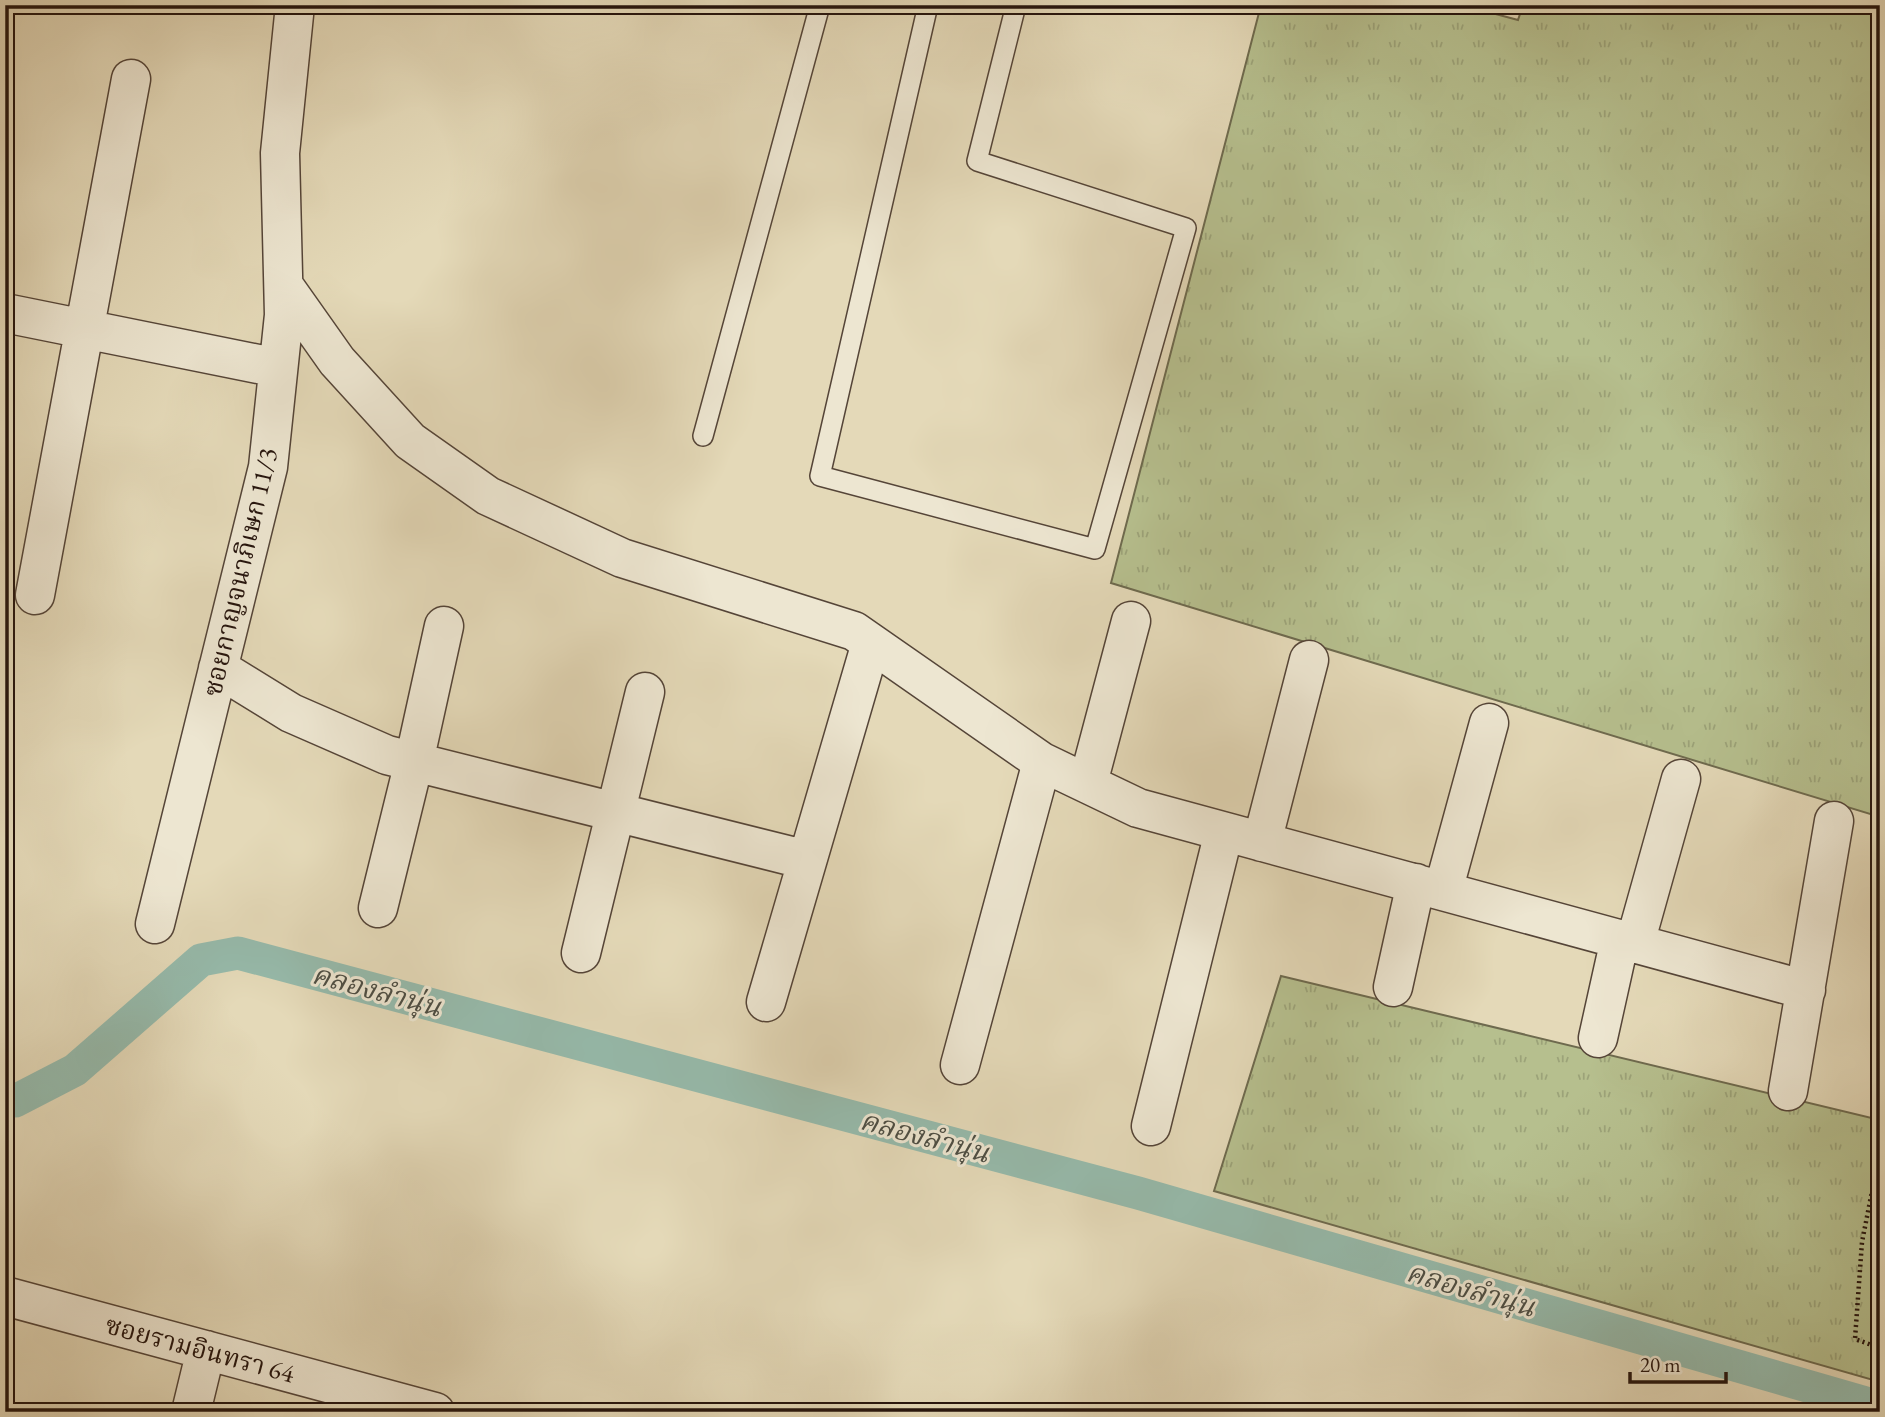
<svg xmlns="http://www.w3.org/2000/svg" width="1885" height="1417" font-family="'EB Garamond','Noto Serif Thai',serif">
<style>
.grass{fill:url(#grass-tufts);stroke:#6e6a4e;stroke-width:2}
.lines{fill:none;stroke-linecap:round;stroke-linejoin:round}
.canal{stroke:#96baab;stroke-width:33}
.lane-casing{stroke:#554538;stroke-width:22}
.street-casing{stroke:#554538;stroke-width:41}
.path{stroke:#25140d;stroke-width:4.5;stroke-dasharray:2 3.5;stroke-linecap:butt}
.lane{stroke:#ede6d1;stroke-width:19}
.street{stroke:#ede6d1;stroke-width:38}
.labels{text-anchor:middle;stroke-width:6;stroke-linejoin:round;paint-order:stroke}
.street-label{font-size:26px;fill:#25140d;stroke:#ede6d1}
.water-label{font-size:28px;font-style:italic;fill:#4d4e44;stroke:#ede6d1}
</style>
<defs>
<pattern id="grass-tufts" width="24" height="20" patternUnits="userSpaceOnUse" patternTransform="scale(1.75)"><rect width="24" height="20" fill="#b6bf8e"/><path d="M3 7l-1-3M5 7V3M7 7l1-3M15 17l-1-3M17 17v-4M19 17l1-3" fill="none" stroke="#9ca379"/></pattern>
</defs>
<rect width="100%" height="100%" fill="#e4d9b8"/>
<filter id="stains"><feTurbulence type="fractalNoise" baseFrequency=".00286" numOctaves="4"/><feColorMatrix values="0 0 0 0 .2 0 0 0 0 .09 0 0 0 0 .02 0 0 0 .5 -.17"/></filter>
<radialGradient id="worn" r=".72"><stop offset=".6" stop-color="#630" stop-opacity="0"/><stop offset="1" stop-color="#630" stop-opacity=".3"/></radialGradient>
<path class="grass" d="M1261 5H1462L1518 20 1523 5H1880V817L1111 583Z
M1281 976 1880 1120V1382L1214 1191Z"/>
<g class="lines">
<path class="canal" d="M5 1100 15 1101 75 1070 201 960 238 953 1138 1193 1880 1407"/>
<defs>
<path id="lane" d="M928 5 820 476 1095 549 1186 228 977 161 1016 5
M703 436 820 5"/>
<path id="street" d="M284 286 337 361 410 441 488 496 622 558 854 631 1042 762 1138 808 1806 990
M5 313 278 368
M35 595 131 79
M218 668 291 713 387 755 807 860
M1088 783 1131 621
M1262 842 1309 660
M1443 891 1489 723
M378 908 414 762 444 626
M155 924 268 467 284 315 280 153 295 5
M1635 943 1681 779
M581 953 645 692
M1393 987 1416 883
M766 1002 871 643
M1598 1038 1620 939
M960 1065 1042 762
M1788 1091 1834 821
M1151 1126 1224 832
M5 1296 435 1412
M191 1412 206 1350"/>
</defs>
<use href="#lane" class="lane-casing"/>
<use href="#street" class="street-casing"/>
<path class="path" d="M1880 1151 1862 1242 1855 1339 1880 1348"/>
<use href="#lane" class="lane"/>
<use href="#street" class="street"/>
</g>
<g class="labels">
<g class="street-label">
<text transform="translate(240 572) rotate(-77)" y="9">ซอยกาญจนาภิเษก 11/3</text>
<text transform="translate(200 1349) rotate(15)" y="9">ซอยรามอินทรา 64</text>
</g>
<g class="water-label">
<text transform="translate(377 990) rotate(15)" y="10">คลองลำนุ่น</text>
<text transform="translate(925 1136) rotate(15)" y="10">คลองลำนุ่น</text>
<text transform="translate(1471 1289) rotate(16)" y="10">คลองลำนุ่น</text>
</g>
</g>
<rect width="1885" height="1417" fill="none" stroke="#e4d9b8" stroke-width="28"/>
<rect x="7" y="7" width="1871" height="1403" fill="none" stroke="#25140d" stroke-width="3.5"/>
<rect x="14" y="14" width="1857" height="1389" fill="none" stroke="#25140d" stroke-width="2"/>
<path d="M1630 1372v10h96v-10" fill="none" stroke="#25140d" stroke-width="3.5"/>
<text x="1640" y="1372" font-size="21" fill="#25140d" stroke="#ede6d1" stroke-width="5" paint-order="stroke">20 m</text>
<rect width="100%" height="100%" filter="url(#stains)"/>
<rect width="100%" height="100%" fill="url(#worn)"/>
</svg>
